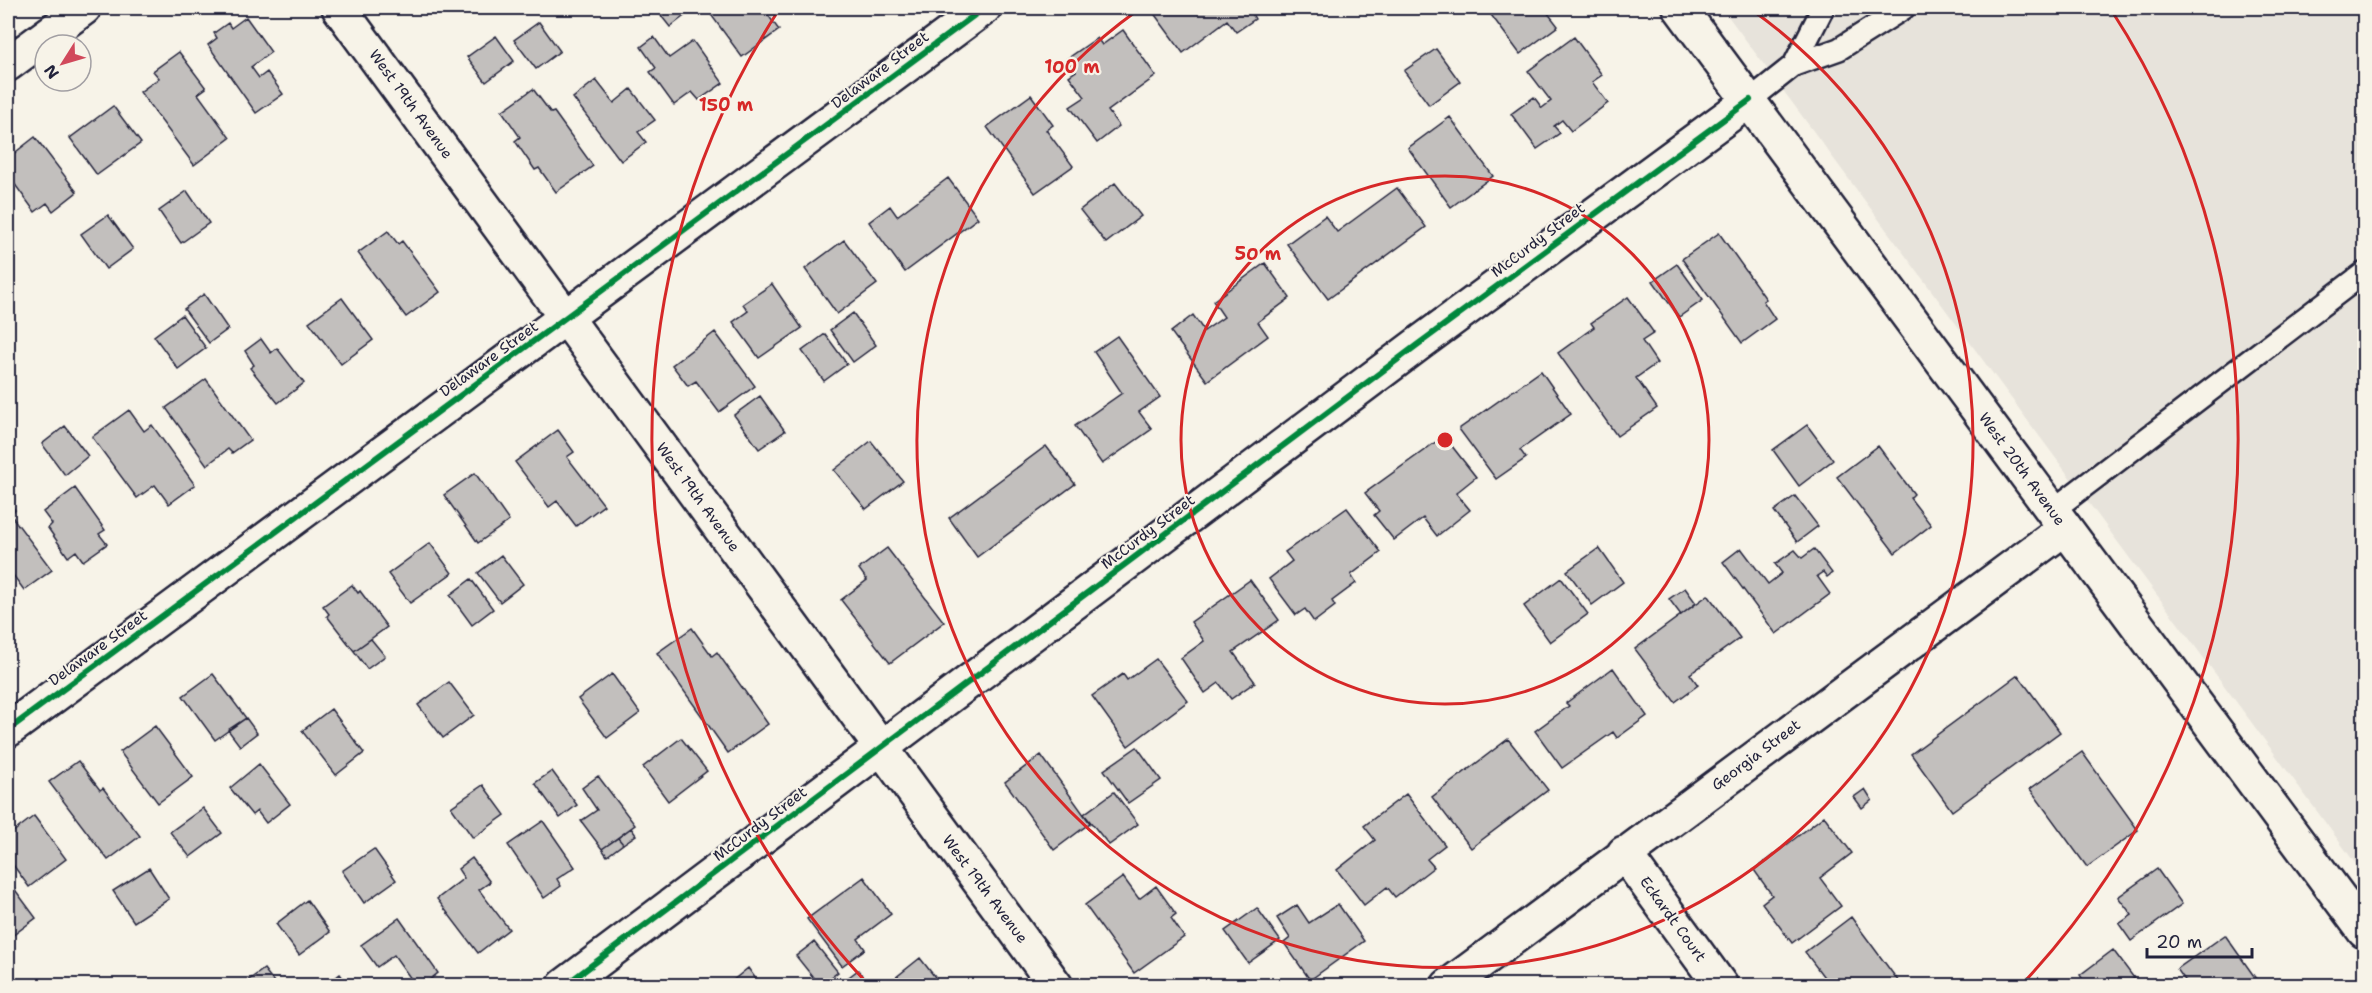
<svg xmlns="http://www.w3.org/2000/svg" width="2372" height="993" font-family="'Shantell Sans',sans-serif">
<style>
.built{fill:#e7e3db}
.building{fill:#c2bfbd;stroke:#22223b;stroke-width:1.5}
.lines{fill:none;stroke-linecap:round;stroke-linejoin:round}
.lane-casing{stroke:#22223b;stroke-width:26}
.street-casing{stroke:#22223b;stroke-width:38}
.secondary-casing{stroke:#22223b;stroke-width:38}
.lane{stroke:#f7f3e8;stroke-width:21}
.street{stroke:#f7f3e8;stroke-width:33}
.secondary{stroke:#f7f3e8;stroke-width:33}
.cycleway-casing{stroke:#f7f3e8;stroke-width:10}
.cycleway{stroke:#00873e;stroke-width:6}
.ring{fill:none;stroke:#d62828;stroke-width:3}
.labels{text-anchor:middle;stroke-width:4.5;stroke-linejoin:round;paint-order:stroke}
.street-label{font-size:15px;fill:#22223b;stroke:#f7f3e8}
.centre{fill:#d62828;stroke:#f7f3e8;stroke-width:3}
.ring-label{font-size:18px;text-anchor:middle;font-weight:bold;fill:#d62828;stroke:#f7f3e8;stroke-width:4.5;stroke-linejoin:round;paint-order:stroke}
</style>
<rect width="100%" height="100%" fill="#f7f3e8"/>
<filter id="ink" filterUnits="userSpaceOnUse"><feTurbulence type="fractalNoise" baseFrequency=".0167" numOctaves="2"/><feDisplacementMap in="SourceGraphic" scale="12" xChannelSelector="R" yChannelSelector="G"/><feConvolveMatrix kernelMatrix="1 2 1 2 8 2 1 2 1" color-interpolation-filters="sRGB"/></filter>
<g filter="url(#ink)">
<path class="built" d="M1722 8H2364V875L2263 738Z"/>
<path class="building" d="M655 8H690L692 10 670 27Z
M714 8H763L779 30 742 57 709 12Z
M1150 8H1249L1255 19 1236 32 1227 20 1183 53Z
M1486 8H1544L1558 26 1520 54Z
M246 17 271 52 251 67 259 78 267 72 283 94 256 113 208 45 217 38 214 33 228 23 231 28Z
M539 22 560 51 536 69 514 40Z
M1123 30 1156 76 1108 111 1119 126 1097 143 1070 107 1085 97 1069 76 1076 71 1067 59 1097 38 1102 45Z
M496 36 514 61 486 82 467 57Z
M654 37 669 58 693 41 723 83 699 100 692 92 674 105 650 72 656 68 641 47Z
M1574 37 1602 75 1592 82 1608 103 1571 131 1562 120 1554 126 1560 133 1537 149 1511 114 1534 97 1542 108 1551 101 1528 71Z
M1436 49 1460 82 1429 105 1404 71Z
M179 52 206 88 198 94 230 138 194 165 140 92 159 78 153 71Z
M596 80 614 103 631 89 655 120 638 132 646 142 621 161 573 98Z
M533 89 551 113 554 112 593 166 556 192 539 168 535 170 515 141 520 137 502 111Z
M1031 95 1053 125 1046 130 1073 166 1035 193 987 127Z
M113 106 141 143 97 175 70 138Z
M1450 117 1493 176 1451 207 1408 148Z
M35 137 77 192 53 211 47 203 35 212 8 175V158Z
M948 178 978 218 905 272 869 222 890 206 897 216Z
M1115 183 1141 216 1106 243 1080 210Z
M1397 188 1426 227 1328 299 1287 244 1325 216 1337 232Z
M187 191 209 223 181 243 159 211Z
M108 215 133 249 106 269 81 234Z
M388 231 398 244 402 241 440 292 406 317 358 253Z
M1719 233 1766 299 1763 301 1775 319 1742 343 1682 259Z
M844 240 877 284 837 314 805 269Z
M1265 263 1290 298 1258 322 1268 336 1207 381 1171 332 1193 315 1204 331 1224 317 1213 301Z
M1677 264 1703 300 1679 317 1653 281Z
M772 284 802 328 759 358 733 322 748 311 743 304Z
M204 294 228 329 209 343 184 309Z
M1628 297 1654 333 1642 341 1657 363 1636 378 1657 408 1617 436 1558 353 1594 327 1591 323Z
M342 298 373 340 341 364 309 322Z
M853 313 876 345 853 362 830 330Z
M182 315 206 348 178 369 154 336Z
M715 332 755 386 719 412 696 381 688 386 672 365Z
M825 334 847 364 824 381 802 351Z
M1117 336 1160 397 1139 412 1152 429 1102 464 1075 426 1122 393 1094 352Z
M261 339 271 353 277 348 304 383 278 403 250 368 254 365 245 351Z
M1541 371 1571 414 1520 450 1526 458 1496 479 1459 429Z
M206 379 250 440 232 453 228 449 207 465 166 408Z
M760 396 785 431 759 449 734 415Z
M129 410 144 431 152 425 195 485 169 504 155 485 137 498 92 437Z
M1807 425 1833 460 1799 486 1773 450Z
M65 426 88 456 65 475 42 444Z
M558 430 574 452 567 457 604 505 576 526 557 501 549 507 515 462Z
M1444 436 1476 477 1456 493 1470 510 1437 536 1423 518 1394 540 1374 515 1379 511 1365 493Z
M871 441 903 481 866 509 834 470Z
M1046 446 1075 484 977 557 949 518Z
M1878 446 1914 494 1910 498 1931 525 1895 553 1837 477Z
M475 473 509 521 478 543 444 495Z
M75 488 105 530 99 534 107 544 83 561 76 551 68 557 48 528 52 524 43 512Z
M1795 496 1818 526 1797 542 1774 511Z
M8 500 15 510 10 514 52 570 24 590 13 575 8 579Z
M1347 508 1381 552 1351 575 1356 583 1332 601 1335 606 1314 622 1305 609 1296 615 1269 579 1292 561 1285 552Z
M430 543 452 573 410 603 388 574Z
M887 548 944 622 890 663 841 600 867 580 859 569Z
M1599 548 1623 582 1592 605 1567 571Z
M1741 548 1768 584 1782 573 1775 564 1795 550 1802 558 1814 549 1832 573 1827 577 1823 572 1817 576 1830 594 1776 634 1723 562Z
M501 555 523 584 500 602 478 573Z
M1561 578 1588 614 1550 642 1524 606Z
M471 579 493 609 472 625 450 595Z
M1250 580 1279 620 1233 652 1255 682 1231 699 1219 683 1205 693 1181 658 1204 641 1191 622Z
M352 585 358 593 360 591 387 627 354 651 327 616 329 614 323 606Z
M1685 588 1696 603 1681 615 1669 599Z
M1708 595 1740 638 1690 674 1698 685 1675 702 1635 649Z
M692 628 712 656 717 652 768 724 728 753 657 653Z
M371 639 385 656 367 669 354 651Z
M1156 659 1188 701 1128 746 1092 696 1123 674 1127 680Z
M1613 668 1647 716 1617 738 1613 732 1562 768 1535 731 1569 706 1566 703Z
M213 674 246 718 215 740 183 696Z
M612 674 640 713 607 738 578 699Z
M2018 675 2060 732 1952 811 1911 754Z
M449 682 474 715 443 738 418 705Z
M331 709 364 753 336 775 302 731Z
M246 718 257 733 240 746 228 730Z
M155 726 193 777 158 803 120 752Z
M681 738 707 771 668 801 643 767Z
M1508 739 1548 790 1471 848 1432 797Z
M1137 747 1161 780 1128 803 1104 770Z
M2082 752 2138 830 2087 867 2030 789Z
M1041 755 1090 823 1054 850 1005 782Z
M78 761 100 790 103 788 140 836 108 860 49 782Z
M259 764 290 804 266 823 257 811 252 815 230 788Z
M552 771 577 805 560 818 535 783Z
M598 776 635 825 602 849 581 821 597 810 582 788Z
M483 785 505 815 473 838 451 807Z
M1865 789 1872 800 1862 808 1854 797Z
M1114 792 1138 824 1109 845 1084 814Z
M1406 794 1445 845 1427 859 1434 867 1395 897 1387 887 1364 905 1337 870 1375 840 1364 826Z
M203 808 222 833 190 857 170 832Z
M34 816 66 859 29 887 8 858V836Z
M1824 816 1852 853 1820 878 1841 906 1792 943 1762 903 1772 895 1754 870Z
M543 821 575 867 557 879 561 886 544 898 508 845Z
M631 828 636 835 623 844 618 838Z
M618 838 623 844 607 856 602 849Z
M374 849 396 880 364 903 342 871Z
M472 858 490 882 479 890 509 929 478 953 437 899 464 878 458 869Z
M149 868 169 899 134 922 113 891Z
M2157 869 2182 904 2131 941 2119 924 2132 915 2118 897Z
M864 877 891 914 858 939 865 949 842 966 807 919Z
M1123 877 1139 899 1156 886 1176 914 1171 918 1184 937 1134 973 1085 905Z
M13 887 36 918 8 939V891Z
M307 900 330 932 299 955 276 924Z
M1338 904 1364 941 1310 980 1284 943 1290 938 1277 918 1297 905 1309 923Z
M1257 908 1280 940 1248 963 1225 931Z
M1851 917 1902 986H1840L1835 979 1829 984 1805 952Z
M399 918 438 973 422 986H416L394 955 377 967 361 945Z
M2225 935 2261 986H2189L2177 969Z
M814 942 838 972 820 986 796 956Z
M2113 950 2134 978 2124 986H2087L2080 975Z
M920 958 942 986H885Z
M748 968 761 986H726Z
M264 969 277 986H249L246 982Z
M858 970 870 986H837Z
M340 974 349 986H324Z"/>
<g class="lines">
<defs>
<path id="lane" d="M1794 65 1823 8
M1750 100 1794 65 1839 49 1904 8
M2053 510 2364 273"/>
<path id="street" d="M339 8 1056 986
M8 64 84 8
M8 730 984 8
M1624 853 1721 986
M564 986 1417 345 1750 100
M1448 986 2065 528"/>
<path id="secondary" d="M1680 8 2364 931"/>
</defs>
<use href="#lane" class="lane-casing"/>
<use href="#street" class="street-casing"/>
<use href="#secondary" class="secondary-casing"/>
<use href="#lane" class="lane"/>
<use href="#street" class="street"/>
<use href="#secondary" class="secondary"/>
<defs>
<path id="cycleway" d="M8 730 984 8
M564 986 1417 345 1750 100"/>
</defs>
<use href="#cycleway" class="cycleway-casing"/>
<use href="#cycleway" class="cycleway"/>
</g>
</g>
<g class="ring">
<circle cx="1445" cy="440" r="264"/>
<path d="M1752 10A528 528 0 1 1 1138 10"/>
<path d="M865 981A793 793 0 0 1 780 8M2110 8A793 793 0 0 1 2025 981"/>
</g>
<g class="labels">
<g class="street-label">
<text transform="translate(880 70) rotate(-37)" y="5">Delaware Street</text>
<text transform="translate(411 104) rotate(54)" y="5">West 19th Avenue</text>
<text transform="translate(1538 240) rotate(-37)" y="5">McCurdy Street</text>
<text transform="translate(489 359) rotate(-36)" y="5">Delaware Street</text>
<text transform="translate(2022 469) rotate(54)" y="5">West 20th Avenue</text>
<text transform="translate(698 497) rotate(54)" y="5">West 19th Avenue</text>
<text transform="translate(1148 532) rotate(-37)" y="5">McCurdy Street</text>
<text transform="translate(98 648) rotate(-36)" y="5">Delaware Street</text>
<text transform="translate(1756 755) rotate(-37)" y="5">Georgia Street</text>
<text transform="translate(760 824) rotate(-37)" y="5">McCurdy Street</text>
<text transform="translate(985 889) rotate(53)" y="5">West 19th Avenue</text>
<text transform="translate(1673 919) rotate(54)" y="5">Eckardt Court</text>
</g>
</g>
<circle cx="1445" cy="440" r="9" class="centre"/>
<g class="ring-label">
<text x="1072" y="73">100 m</text>
<text x="726" y="111">150 m</text>
<text x="1258" y="260">50 m</text>
</g>
<rect width="2372" height="993" fill="none" stroke="#f7f3e8" stroke-width="30"/>
<rect x="15" y="15" width="2342" height="963" fill="none" stroke="#22223b" stroke-width="2" filter="url(#ink)"/>
<g transform="translate(63 63) rotate(233)"><circle r="28" fill="#f7f3e8" stroke="#a29fa3" stroke-width="1.5"/>
<path d="M0-4.5L10 22L0 15L-10 22Z" fill="#d1495b"/>
<text y="-9" font-size="16" font-weight="bold" text-anchor="middle" fill="#22223b">N</text>
</g>
<path d="M2147 948v9h105v-9" fill="none" stroke="#22223b" stroke-width="3"/>
<text x="2156" y="948" font-size="18" fill="#22223b" stroke="#f7f3e8" stroke-width="4.5" paint-order="stroke">20 m</text>
</svg>
